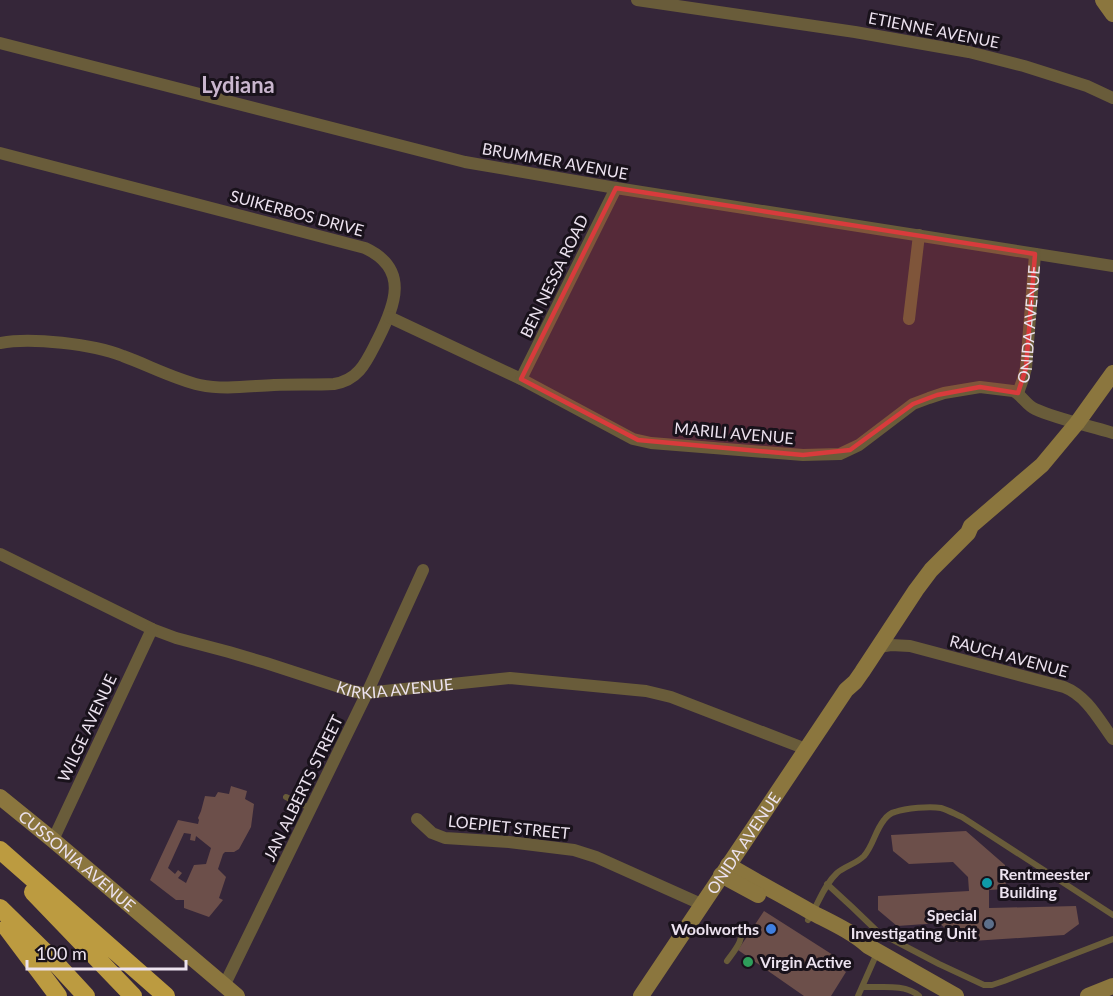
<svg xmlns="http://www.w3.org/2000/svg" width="1113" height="996" font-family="Lato,sans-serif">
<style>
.building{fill:#6c4f4a;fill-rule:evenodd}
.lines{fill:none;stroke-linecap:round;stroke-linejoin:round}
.lane{stroke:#695c3a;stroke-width:6}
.street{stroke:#695c3a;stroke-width:12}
.secondary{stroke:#8b763e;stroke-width:16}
.highway{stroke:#bc9b40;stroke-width:18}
.marked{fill:#d83b3c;fill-opacity:0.2;stroke:#d83b3c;stroke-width:4.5;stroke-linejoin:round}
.culture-dot{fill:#0f9aa8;stroke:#19121b;stroke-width:2}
.service-dot{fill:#5c6f8a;stroke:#19121b;stroke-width:2}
.shop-dot{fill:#3f7fe0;stroke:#19121b;stroke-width:2}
.leisure-dot{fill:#2e9e5b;stroke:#19121b;stroke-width:2}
.labels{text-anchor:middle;stroke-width:6;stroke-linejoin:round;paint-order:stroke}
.street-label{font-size:16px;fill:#ece2ef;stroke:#19121b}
.poi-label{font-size:16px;font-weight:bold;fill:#ece2ef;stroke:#19121b;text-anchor:start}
.district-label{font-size:22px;font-weight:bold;fill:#c9b6ce;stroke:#19121b}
</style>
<rect width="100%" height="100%" fill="#352639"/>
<path class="building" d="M231 786 247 791 245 799 254 804 251 827 239 849 234 852H225L223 854 218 869 226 877 219 898 223 900 209 917 184 908V900H176L150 880 178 820 198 824 199 820 198 818 201 811 205 796 215 797 218 792 229 794ZM184 833 191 834 190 840 195 841 196 836 211 848 206 864 194 865 186 883 178 878 182 873 178 870 175 874 168 868Z
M966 831 1005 865 1006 889 989 890V908L1076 906 1079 924 1064 935 957 942 940 923 897 926 878 910V896L969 891 968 877 953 862 909 864 893 851 891 835Z
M764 911 844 962 840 968 846 972 831 996H804L738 950Z"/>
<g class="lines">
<path class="lane" d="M286 797 310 808
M827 884 852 907 878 932 939 964 984 985H992L1004 981 1113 939
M808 920C818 905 823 886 837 873 845 866 856 864 864 856 873 846 875 831 884 820 887 816 890 813 895 812 906 808 930 806 941 808 948 810 955 814 962 817L1113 915
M727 961C735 950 745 939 741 925
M862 987C879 988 905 983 919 996
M858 996 877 953"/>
<g class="street">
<path d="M637 0 855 32 969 52 1024 66 1087 86 1113 98"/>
<path d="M0 43 465 162 616 188 1113 266"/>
<path d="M0 153 365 248C410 269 395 305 378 339 367 360 360 380 334 384 314 385 294 384 274 385 250 386 224 390 200 385 174 379 148 365 123 356 93 344 31 337 0 343"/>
<path d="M389 317 521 379 633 439 651 443 803 455 840 454 859 445 913 404 929 398 944 393 980 387 1013 391C1022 395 1026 405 1035 409 1060 420 1087 425 1113 433"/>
<path d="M909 319 919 235"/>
<path d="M521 379 616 188"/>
<path id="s1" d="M1018 393 1023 379 1026 368 1035 254"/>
<path id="s2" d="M0 554 152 629 176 638 229 652 266 663 352 691 363 693 375 692 510 678 646 691 671 697 806 749"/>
<path d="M879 647 891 645 910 646 1064 687C1087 696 1099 720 1113 739"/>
<path d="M417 819 432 833 445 838 509 842 574 850 596 857 701 904"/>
<path d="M53 840 152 629"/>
<path d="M224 986 367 693 423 570"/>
</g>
<g class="secondary">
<path d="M1103 0 1113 14"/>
<path id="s3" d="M0 797 53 840 237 996"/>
<path d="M728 865C755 881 783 896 811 912 830 922 851 931 868 946L956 996"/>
<path d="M721 875 758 895"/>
<path id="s4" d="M641 996 846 690 855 682 862 672 916 590 931 570 968 533 971 526 1042 465 1077 423 1113 373"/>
<path d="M1088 996 1113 986"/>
</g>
<path class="highway" d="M0 850 166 996
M33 892 133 996
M0 908 50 957 86 996
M7 928 58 996"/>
</g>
<path class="marked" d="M616 188 1035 254 1026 368 1018 393 980 387 937 395 913 404 850 450 803 455 638 440 521 379Z"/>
<circle class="culture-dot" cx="987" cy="883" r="6"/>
<circle class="service-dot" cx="989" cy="924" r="6"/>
<circle class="shop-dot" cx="771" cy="929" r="6"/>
<circle class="leisure-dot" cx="748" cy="962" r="6"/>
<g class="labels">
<g class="street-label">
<text transform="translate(934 30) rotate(11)" y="6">ETIENNE AVENUE</text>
<text transform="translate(555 161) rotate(10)" y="6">BRUMMER AVENUE</text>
<text transform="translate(297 213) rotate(15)" y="6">SUIKERBOS DRIVE</text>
<text transform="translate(554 276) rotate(-64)" y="6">BEN NESSA ROAD</text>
<text dy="6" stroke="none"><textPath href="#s1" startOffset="70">ONIDA AVENUE</textPath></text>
<text transform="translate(734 433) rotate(5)" y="6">MARILI AVENUE</text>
<text transform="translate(1009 656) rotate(15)" y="6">RAUCH AVENUE</text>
<text dy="6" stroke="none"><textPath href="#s2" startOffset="422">KIRKIA AVENUE</textPath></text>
<text transform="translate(87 728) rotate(-65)" y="6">WILGE AVENUE</text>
<text transform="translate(303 788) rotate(-64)" y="6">JAN ALBERTS STREET</text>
<text transform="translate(509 827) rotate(6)" y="6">LOEPIET STREET</text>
<text dy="6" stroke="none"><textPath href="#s4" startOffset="184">ONIDA AVENUE</textPath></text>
<text dy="6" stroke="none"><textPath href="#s3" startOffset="100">CUSSONIA AVENUE</textPath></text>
</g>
<g class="poi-label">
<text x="999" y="880">Rentmeester<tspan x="999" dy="18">Building</tspan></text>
<text x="977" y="921" text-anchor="end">Special<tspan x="977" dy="18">Investigating Unit</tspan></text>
<text x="759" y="935" text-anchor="end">Woolworths</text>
<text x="760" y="968">Virgin Active</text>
</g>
<g class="district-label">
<text x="238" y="93">Lydiana</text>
</g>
</g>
<path d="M27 960v9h159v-9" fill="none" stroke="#ece2ef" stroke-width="3"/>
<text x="36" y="960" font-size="18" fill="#ece2ef" stroke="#19121b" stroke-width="4.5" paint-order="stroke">100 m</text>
</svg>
